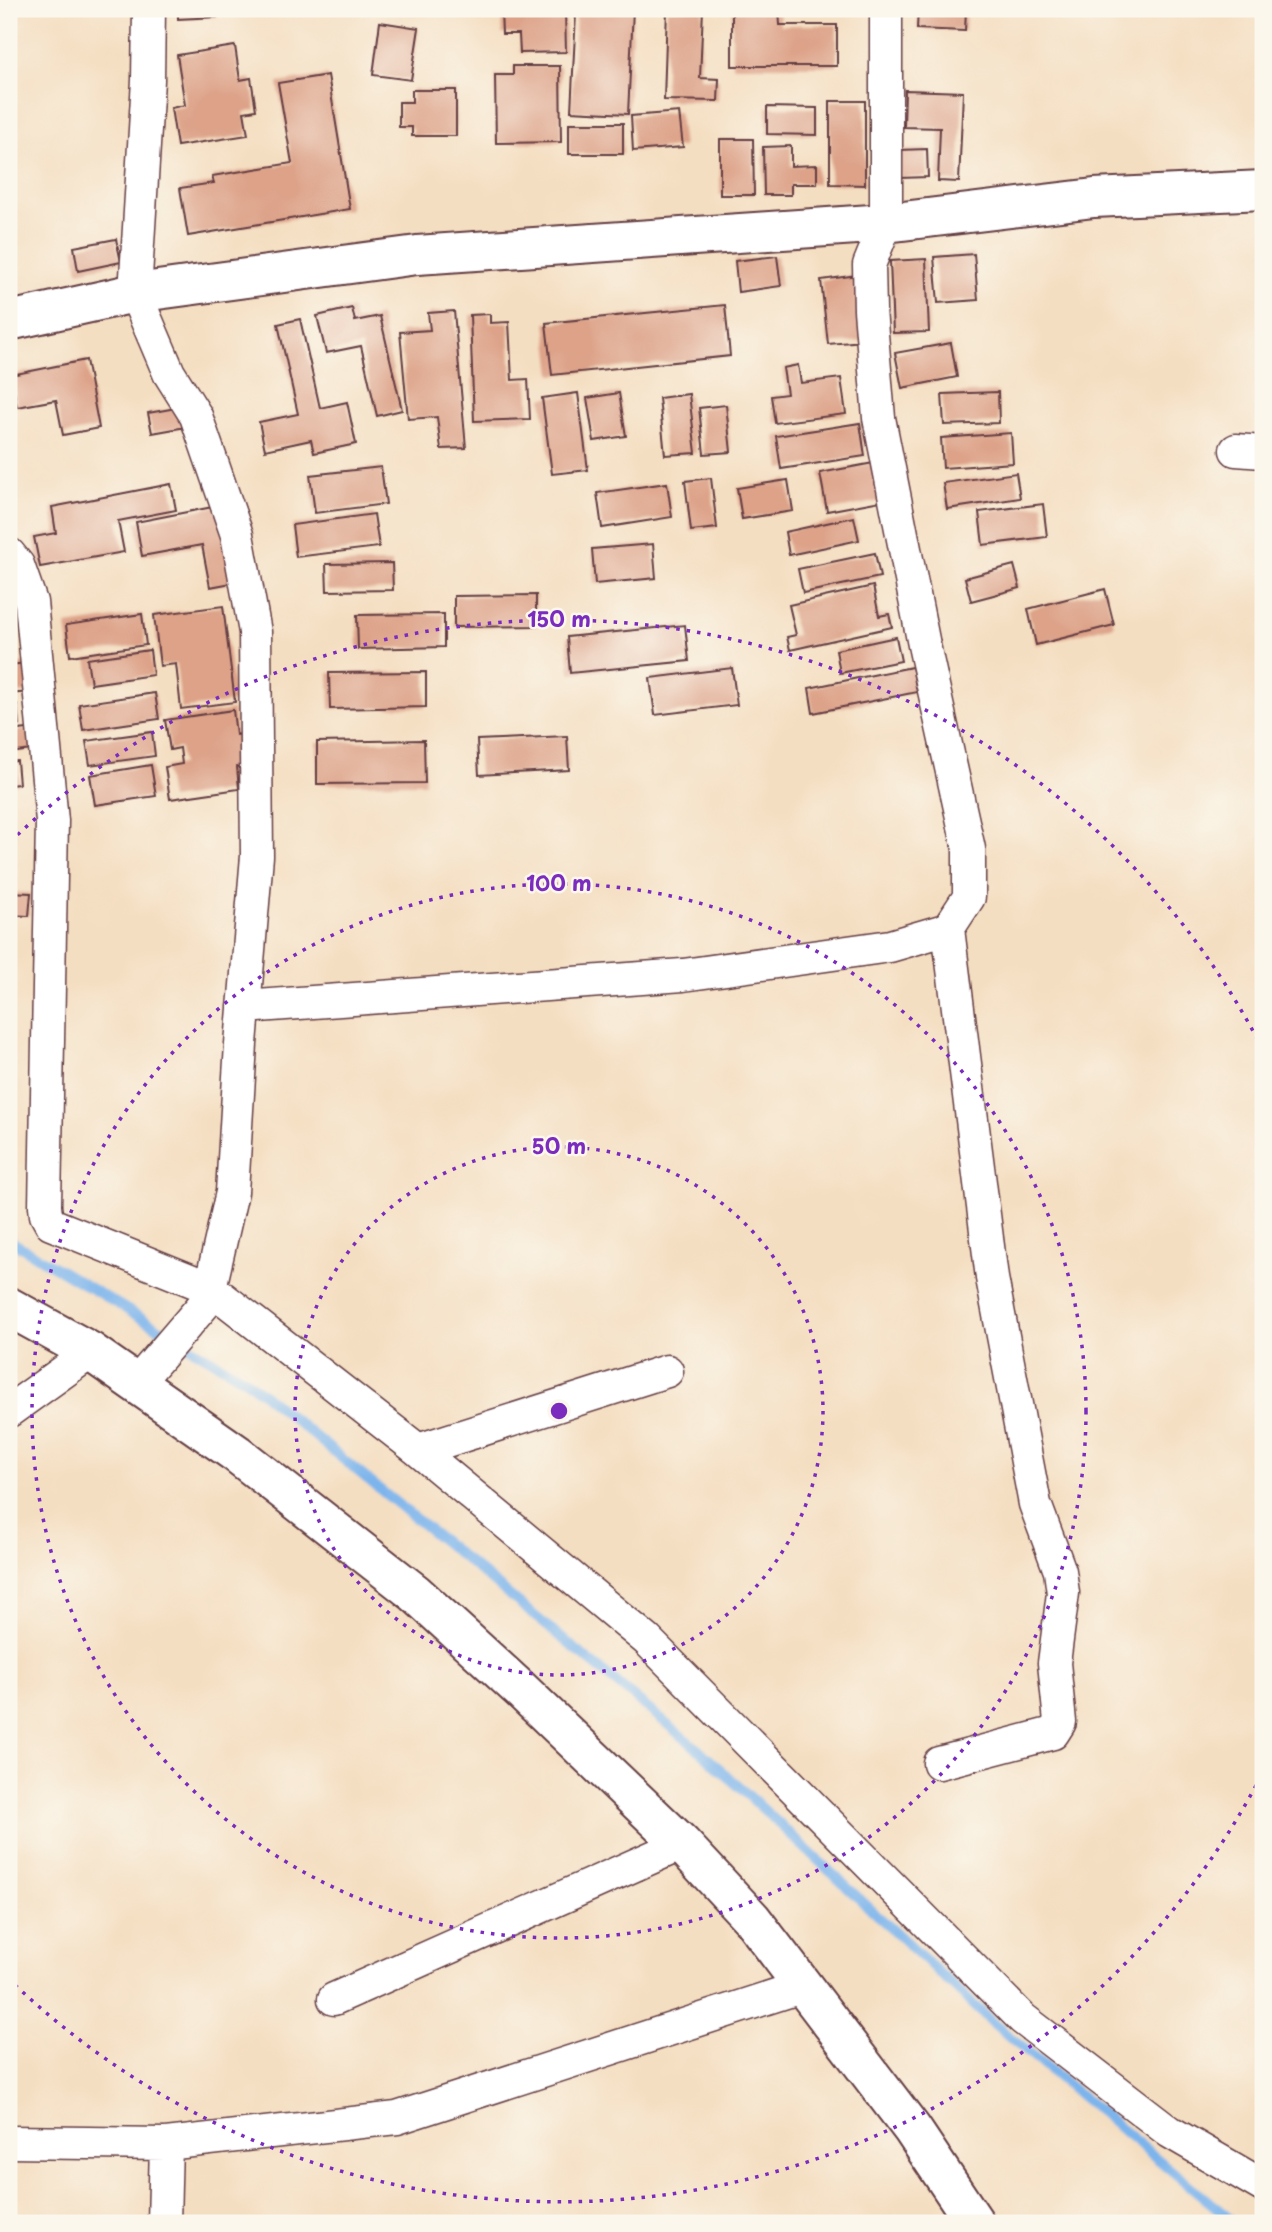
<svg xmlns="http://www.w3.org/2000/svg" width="1272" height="2232" font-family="'Playpen Sans',sans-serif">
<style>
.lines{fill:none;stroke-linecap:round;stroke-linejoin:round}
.stream{stroke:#7cb4ec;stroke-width:10}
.building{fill:#dda288}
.street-casing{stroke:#643c42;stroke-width:35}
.secondary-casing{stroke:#643c42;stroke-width:42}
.street{stroke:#fff;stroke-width:32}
.secondary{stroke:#fff;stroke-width:38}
.ring{fill:none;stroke:#7b2cbf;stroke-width:3.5;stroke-dasharray:3.5 7}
.centre{fill:#7b2cbf;stroke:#fbf7ec;stroke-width:3.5}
.ring-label{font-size:21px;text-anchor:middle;font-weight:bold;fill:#7b2cbf;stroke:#fbf7ec;stroke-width:5;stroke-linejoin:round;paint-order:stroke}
</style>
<rect width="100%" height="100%" fill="#fbf7ec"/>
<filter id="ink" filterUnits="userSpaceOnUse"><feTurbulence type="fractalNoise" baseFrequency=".0143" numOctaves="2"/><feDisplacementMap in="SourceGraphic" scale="14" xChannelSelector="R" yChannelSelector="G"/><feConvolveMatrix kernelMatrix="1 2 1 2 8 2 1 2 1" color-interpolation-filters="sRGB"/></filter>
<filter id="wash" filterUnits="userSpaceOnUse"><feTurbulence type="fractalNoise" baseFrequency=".00686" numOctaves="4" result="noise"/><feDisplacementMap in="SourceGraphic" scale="28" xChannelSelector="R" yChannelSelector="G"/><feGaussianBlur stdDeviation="1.57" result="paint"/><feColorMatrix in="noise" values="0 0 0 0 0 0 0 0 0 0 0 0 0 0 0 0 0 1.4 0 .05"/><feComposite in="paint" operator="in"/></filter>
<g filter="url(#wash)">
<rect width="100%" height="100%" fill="#f4dec1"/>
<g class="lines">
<path class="stream" d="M9 1240 246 1380 706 1756 993 2023 1235 2223"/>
</g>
<g id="blocks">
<path class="building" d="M178 9H216L217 17 178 19Z
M501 9H565L566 52 520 53 519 34H502Z
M598 9H633L628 114 571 111 576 13 598 14Z
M667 9H703L700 78 719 79 718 101 664 100Z
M732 9H779L780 25H837V66H732Z
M918 9H966L965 31 917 29Z
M380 22 419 28 411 80 373 75Z
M235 46 240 80 251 78 256 110 244 112 248 135 177 146 171 108 185 105 177 55Z
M513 66H560L561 142 496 143 495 75H513Z
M328 75 350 209 188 236 180 188 214 183 212 176 292 163 278 83Z
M412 90H456V136H412V127H399V102H412Z
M905 90 963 92 959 182 938 181 940 128 904 127Z
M830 101H865V185L830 184Z
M767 107 817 108V135L767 134Z
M679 112 683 147 633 151 631 116Z
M569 123H623V154H569Z
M720 139H753L754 195H720Z
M791 146V166L817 165V184H791V195H764L763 147Z
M927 149 928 177 900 178 899 150Z
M116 239 121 262 78 271 74 247Z
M974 254 978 300 938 303 934 257Z
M777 256 781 286 738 292 735 261Z
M926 259 929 332 893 333 890 261Z
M858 275 864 341 828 344 821 280Z
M725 305 730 356 552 375 546 323Z
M352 308 355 321 380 316 402 410 377 416 361 346 326 353 317 316Z
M454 311 466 448 441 449 437 417 408 419 400 332 430 330 428 313Z
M490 314V323L509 322 512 380 528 379 530 419 474 421 470 315Z
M300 319 320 408 347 402 356 444 314 453 311 440 265 450 259 422 298 414 278 324Z
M951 343 957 377 902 388 895 353Z
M86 360 99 428 63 435 56 400 17 407 11 375Z
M798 365 801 383 841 378 846 414 775 423 771 396 787 394 783 368Z
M998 392 999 423 944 425 942 394Z
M578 393 588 470 552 474 542 398Z
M619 393 626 436 594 441 587 398Z
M689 394 696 453 665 455 659 398Z
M726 405 731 452 704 454 699 408Z
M182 407 186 427 152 433 148 413Z
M860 423 865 456 781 469 776 436Z
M1011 433 1013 463 943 468 941 438Z
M879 462 886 500 827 511 820 473Z
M381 467 386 504 315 513 310 475Z
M1016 473 1020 498 947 509 943 483Z
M711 478 717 528 691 531 685 481Z
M788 480 793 511 742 519 737 488Z
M667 483 672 517 602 528 597 493Z
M171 484 176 510 118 521 124 552 40 567 34 537 56 533 52 507Z
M1043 504 1047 537 983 545 979 512Z
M223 505 237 582 210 587 202 545 142 556 136 522Z
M374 514 379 547 296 557 292 525Z
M854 517 859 540 789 555 785 532Z
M653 544 656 578 595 584 592 549Z
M875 553 880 577 803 593 798 569Z
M392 563 393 590 327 591 326 564Z
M1014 565 1020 588 971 601 965 578Z
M873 586 879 616 889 614 892 627 790 650 787 637 796 635 789 605Z
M1105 589 1114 625 1036 645 1028 609Z
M536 595V626L454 627V596Z
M223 606 235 702 181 709 176 664 160 666 154 615Z
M142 614 146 645 70 656 66 625Z
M444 614V647L358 649 357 615Z
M685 625 689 661 570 673 567 637Z
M896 637 901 661 840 673 836 650Z
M150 650 153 675 91 684 87 659Z
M27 663 30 692 9 694V665Z
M912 667 917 692 813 713 809 688Z
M732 668 737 705 655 715 650 678Z
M426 672V707L330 709 329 673Z
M155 693 159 719 83 730 79 704Z
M9 704H17L19 726 9 727Z
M233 710 236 735 245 734 249 765 237 767 239 789 170 799 165 767 182 764 180 748 170 750 165 720Z
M37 728 39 749 9 753V731Z
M152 732 155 756 90 765 86 741Z
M567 736 569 770 479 775 477 740Z
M424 740 425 783 317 784V742Z
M17 761 19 784 9 785V762Z
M151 765 156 796 95 805 90 775Z
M9 892 31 893 29 916 9 915Z"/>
</g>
</g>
<g filter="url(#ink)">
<use href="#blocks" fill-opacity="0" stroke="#643c42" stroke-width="2"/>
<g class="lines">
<defs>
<path id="street" d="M1236 450 1263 452
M9 554 18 565 31 602 52 821 45 1206 46 1215 51 1224 210 1288 418 1450 647 1640 1023 2019 1170 2132 1263 2186
M244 1007 683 975 890 946 948 929 969 897V849L924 645 879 418 870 310 869 265 886 223V9
M136 1384 207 1301 232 1192 241 1044 257 856 255 632 237 535 196 416 169 373 135 293 148 80 149 9
M9 1411 91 1352
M418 1450 667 1371
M939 1763 1053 1733 1060 1722 1054 1663 1063 1593 1060 1571 1035 1504 992 1278 948 929
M334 1999 682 1844
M9 2142 166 2144 397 2118 804 1986
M164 2223 166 2144"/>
<path id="secondary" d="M9 321 135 293 417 255 886 223 1094 198 1263 190
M9 1307 91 1352 237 1454 415 1593 521 1690 682 1844 752 1919 912 2129 975 2223"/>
</defs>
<use href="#street" class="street-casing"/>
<use href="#secondary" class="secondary-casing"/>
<use href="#street" class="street"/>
<use href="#secondary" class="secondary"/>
</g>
</g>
<g class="ring">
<circle cx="559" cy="1411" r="264"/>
<circle cx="559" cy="1411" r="527"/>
<path d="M1261 1776A791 791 0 0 1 10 1980M10 842A791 791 0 0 1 1261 1046"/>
</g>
<circle cx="559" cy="1411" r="10" class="centre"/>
<g class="ring-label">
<text x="559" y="627">150 m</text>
<text x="559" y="891">100 m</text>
<text x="559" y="1154">50 m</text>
</g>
<rect width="1272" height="2232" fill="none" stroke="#fbf7ec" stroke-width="35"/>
</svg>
